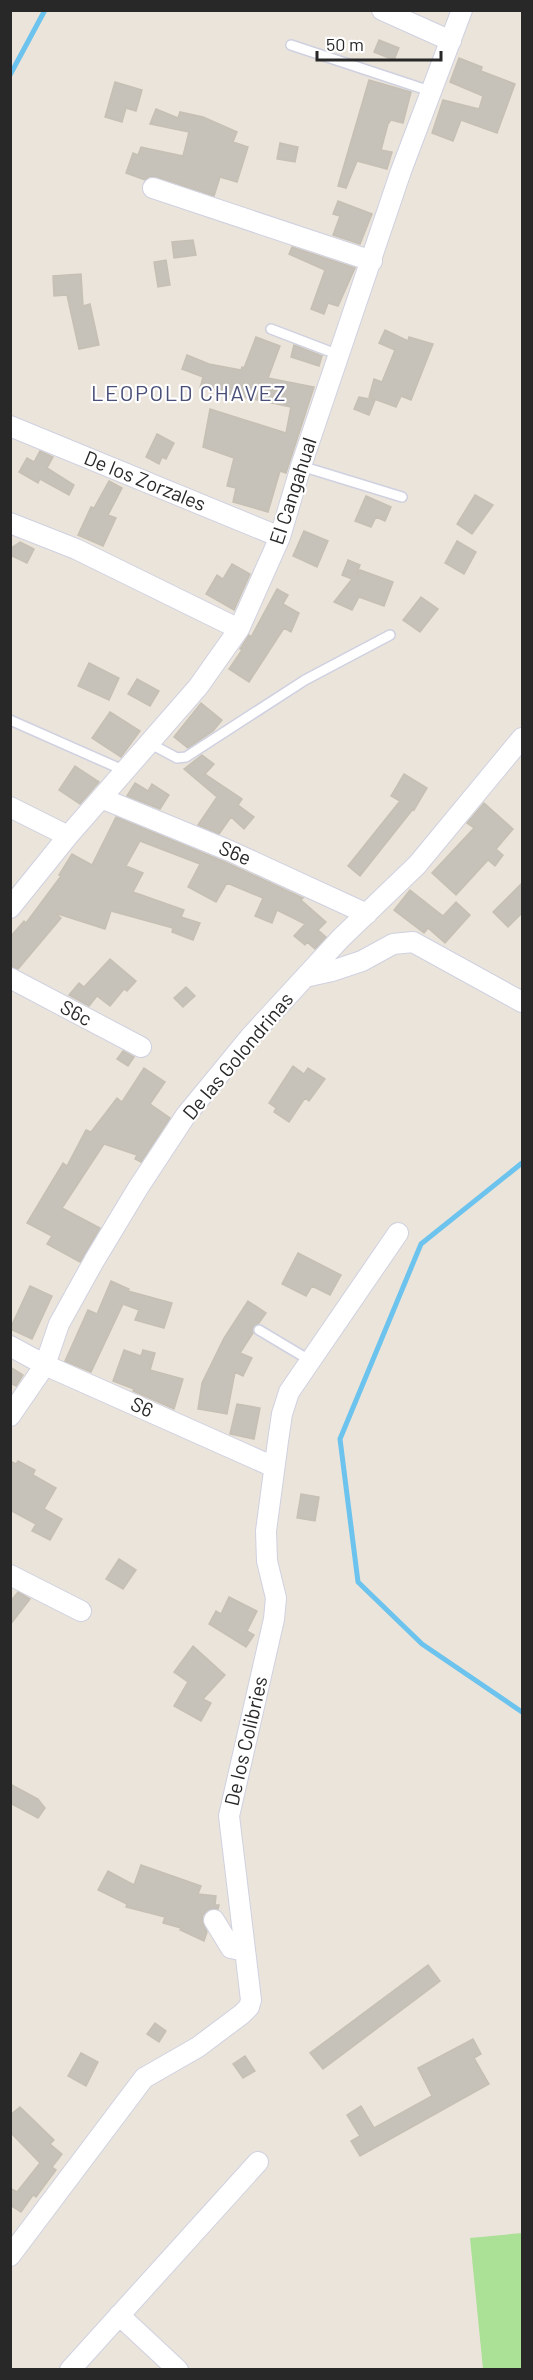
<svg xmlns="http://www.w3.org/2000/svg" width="533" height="2380" font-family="Barlow,sans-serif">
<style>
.green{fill:#abe196}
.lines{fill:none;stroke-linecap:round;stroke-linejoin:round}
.stream{stroke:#6cc3ed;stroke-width:5}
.building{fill:#c6c1b9;stroke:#c6c0b4;stroke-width:1.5}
.lane-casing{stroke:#cfd1e1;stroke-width:12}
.street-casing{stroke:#cfd1e1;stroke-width:22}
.lane{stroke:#fff;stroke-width:9}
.street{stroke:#fff;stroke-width:20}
.labels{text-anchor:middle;stroke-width:4.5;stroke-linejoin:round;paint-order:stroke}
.street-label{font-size:20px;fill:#282828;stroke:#fff}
.quarter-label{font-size:22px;letter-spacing:1.5px;fill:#494f78;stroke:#fff}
</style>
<rect width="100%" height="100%" fill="#ebe4da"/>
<path class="green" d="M522 2233V2369H483L470 2238Z"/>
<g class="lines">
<path class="stream" d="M10 75 45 10
M522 1163 421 1244 340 1439 358 1582 422 1644 522 1712"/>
</g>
<path class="building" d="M379 40 399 48 394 60 374 52Z
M459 58 482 67 481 71 515 84 497 133 461 120 453 141 432 133 443 100 479 109 483 96 450 82Z
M369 80 411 92 403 123 391 120 388 124 381 150 392 152 387 169 357 161 346 188 338 186Z
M115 82 142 90 136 111 126 108 122 122 105 117Z
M156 109 178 118 180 112 203 117 237 132 233 142 248 147 237 182 220 177 214 196 157 177 150 176 145 180 126 173 133 153 138 155 141 147 183 156 189 132 150 124Z
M280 143 298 147 295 162 277 159Z
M338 201 372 214 360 244 333 235 340 216 333 214Z
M193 240 196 255 174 258 172 242Z
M292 247 355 268 338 306 328 303 324 314 311 309 325 270 289 254Z
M166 260 170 285 158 287 154 262Z
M81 274 83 306 90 304 99 345 79 349 67 295 54 296 53 276Z
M385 330 408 341 409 337 433 344 411 400 401 396 396 407 369 397 374 379 382 382 395 350 379 343Z
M256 337 280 346 268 378 314 387 286 473 280 471 268 512 233 502 236 488 227 486 234 458 203 447 210 409 286 433 291 407 200 388 203 377 182 369 187 355 209 364 241 370 242 367 244 368Z
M294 345 322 356 319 366 291 357Z
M359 397 375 400 369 415 354 409Z
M157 434 174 443 166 459 162 457 159 464 146 457Z
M40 451 53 457 47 468 74 485 69 495 40 479 38 483 19 472 27 458 34 462Z
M109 481 122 488 108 515 116 518 103 546 78 535 91 507 94 508Z
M475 495 493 505 472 534 457 524Z
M366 496 391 507 385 521 376 517 371 527 355 521Z
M304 531 328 541 317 567 293 556Z
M457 541 476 552 464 574 445 563Z
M20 542 34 549 27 563 10 555V549Z
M348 560 360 565 356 575 360 570 393 582 384 606 359 597 352 610 334 602 352 579 342 575Z
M232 564 250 574 234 610 206 594 217 575 223 579Z
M277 589 288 595 283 604 299 613 291 632 284 628 249 682 229 669 242 650 240 649 249 635 251 637Z
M421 597 438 609 420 632 403 620Z
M89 663 119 678 109 700 78 686Z
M137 679 159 691 150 706 128 694Z
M201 703 222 720 213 731 188 748 174 737Z
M110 712 140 731 121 757 92 738Z
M202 755 214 764 205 774 242 799 238 805 254 817 244 829 231 817 219 834 198 825 217 797 184 769Z
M75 766 99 782 80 804 59 790Z
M404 774 427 788 414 810 413 809 360 876 348 866 400 801 391 796Z
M135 783 148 791 152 784 169 795 160 809 127 796Z
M484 803 513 829 496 849 503 855 495 866 488 860 456 895 432 873 474 828 467 823Z
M116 817 225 862 303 898 301 900 326 922 318 930 326 937 315 949 307 942 305 945 294 936 305 924 277 910 272 923 255 916 263 898 227 883 216 902 188 887 200 864 140 841 126 866 143 873 133 892 184 910 181 917 200 923 193 940 172 932 173 928 111 911 105 929 55 913 61 918 18 969 10 966V937L24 921 26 923 61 876 59 875 72 854 92 865Z
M522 883V913L508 927 493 912Z
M410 890 443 916 456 902 470 915 445 943 428 928 424 933 394 910Z
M110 959 136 981 127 991 124 989 110 1006 97 996 89 1006 69 995 79 983 84 987Z
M186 987 195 996 183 1007 174 998Z
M123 1051 134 1057 128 1066 117 1059Z
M293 1066 304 1074 308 1068 325 1079 309 1101 305 1098 289 1122 274 1112 276 1108 269 1103Z
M144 1068 165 1082 150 1104 170 1118 141 1162 135 1159 137 1155 104 1144 62 1208 100 1228 80 1262 47 1244 52 1236 27 1223 63 1163 67 1166 86 1130 91 1132 117 1098 122 1102Z
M298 1253 341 1275 330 1295 312 1286 306 1296 282 1284Z
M111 1281 129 1289 128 1291 172 1303 164 1328 135 1320 139 1310 123 1304 91 1372 65 1361 88 1310 97 1314Z
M30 1286 52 1296 32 1339 10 1329Z
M248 1301 266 1313 259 1323 254 1326 253 1333 240 1353 252 1358 243 1376 235 1372 227 1414 198 1409 202 1383 224 1338Z
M124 1350 141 1356 143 1350 155 1353 150 1370 183 1379 174 1409 133 1391 134 1389 113 1381Z
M10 1367 23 1375 16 1386 10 1383Z
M237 1404 260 1408 254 1439 230 1434Z
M10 1461 16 1464 18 1461 35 1470 33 1475 56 1488 44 1509 62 1519 50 1540 32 1531 36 1524 10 1510Z
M301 1494 319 1497 315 1521 297 1518Z
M119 1559 136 1570 123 1589 106 1579Z
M18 1592 30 1599 10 1625V1602Z
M229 1597 257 1611 247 1631 254 1635 246 1647 209 1624 216 1611 221 1614Z
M193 1646 225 1675 203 1699 211 1703 201 1721 174 1706 188 1682 174 1672Z
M10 1784 38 1799 45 1808 38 1818 10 1803Z
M141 1865 201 1886 198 1894 216 1896 215 1905H219L218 1909 208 1910 203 1915 202 1921 207 1932 204 1941 180 1930 181 1928 163 1923 165 1917 126 1907 127 1904 98 1890 108 1871 134 1885Z
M428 1965 440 1981 323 2069 310 2053Z
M155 2023 166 2031 159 2042 147 2034Z
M473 2039 481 2054 474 2058 489 2084 360 2156 351 2141 360 2136 347 2115 361 2106 374 2128 432 2096 418 2068Z
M81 2053 98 2062 86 2086 68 2076Z
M245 2056 255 2071 243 2078 233 2064Z
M20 2107 54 2140 50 2144 62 2154 52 2167 56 2170 36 2197 33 2195 21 2212 10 2205V2188L17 2192 40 2163 10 2132V2115Z"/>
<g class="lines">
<defs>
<path id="lane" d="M291 45 430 91
M271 329 339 355
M301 466 402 497
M10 720 123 770
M149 743 177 758 186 757 305 680 390 635
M259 1330 311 1361"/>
<path id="street" d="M382 10 451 41
M153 188 372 261
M10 426 280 537
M10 523 76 549 239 629
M101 798 230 851 367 914
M10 807 68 836
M10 908 68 836 198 687 239 629 280 537 301 466 401 171 462 10
M305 977 332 971 362 961 393 944 413 942 522 1002
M10 978 141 1047
M10 1346 45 1365 274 1467
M10 1416 45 1365 59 1324 94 1261 138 1188 186 1115 250 1037 341 938 417 865 522 738
M10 1575 81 1611
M214 1920 231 1948 245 1951
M10 2256 144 2078 198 2047 242 2014 249 2007 251 2000 229 1816 274 1619 276 1598 267 1561 266 1531 278 1441 282 1414 289 1392 398 1233
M119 2315 178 2370
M70 2370 258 2162"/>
</defs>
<use href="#lane" class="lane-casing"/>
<use href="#street" class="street-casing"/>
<use href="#lane" class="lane"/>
<use href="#street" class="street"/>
</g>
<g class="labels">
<g class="street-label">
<text transform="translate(145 481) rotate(22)" y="7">De los Zorzales</text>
<text transform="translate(293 491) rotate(-72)" y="7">El Cangahual</text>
<text transform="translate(235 853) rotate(23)" y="7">S6e</text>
<text transform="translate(76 1013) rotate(28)" y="7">S6c</text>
<text transform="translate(238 1056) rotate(-50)" y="7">De las Golondrinas</text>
<text transform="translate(142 1407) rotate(24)" y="7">S6</text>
<text transform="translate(246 1741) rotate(-77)" y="7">De los Colibries</text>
</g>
<g class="quarter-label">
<text x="189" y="401">LEOPOLD CHAVEZ</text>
</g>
</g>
<rect width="533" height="2380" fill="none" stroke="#282828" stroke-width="24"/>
<path d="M317 51v9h124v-9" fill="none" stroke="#282828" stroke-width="3"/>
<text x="326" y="51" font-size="18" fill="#282828" stroke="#ffffff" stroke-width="4.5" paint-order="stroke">50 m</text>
</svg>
